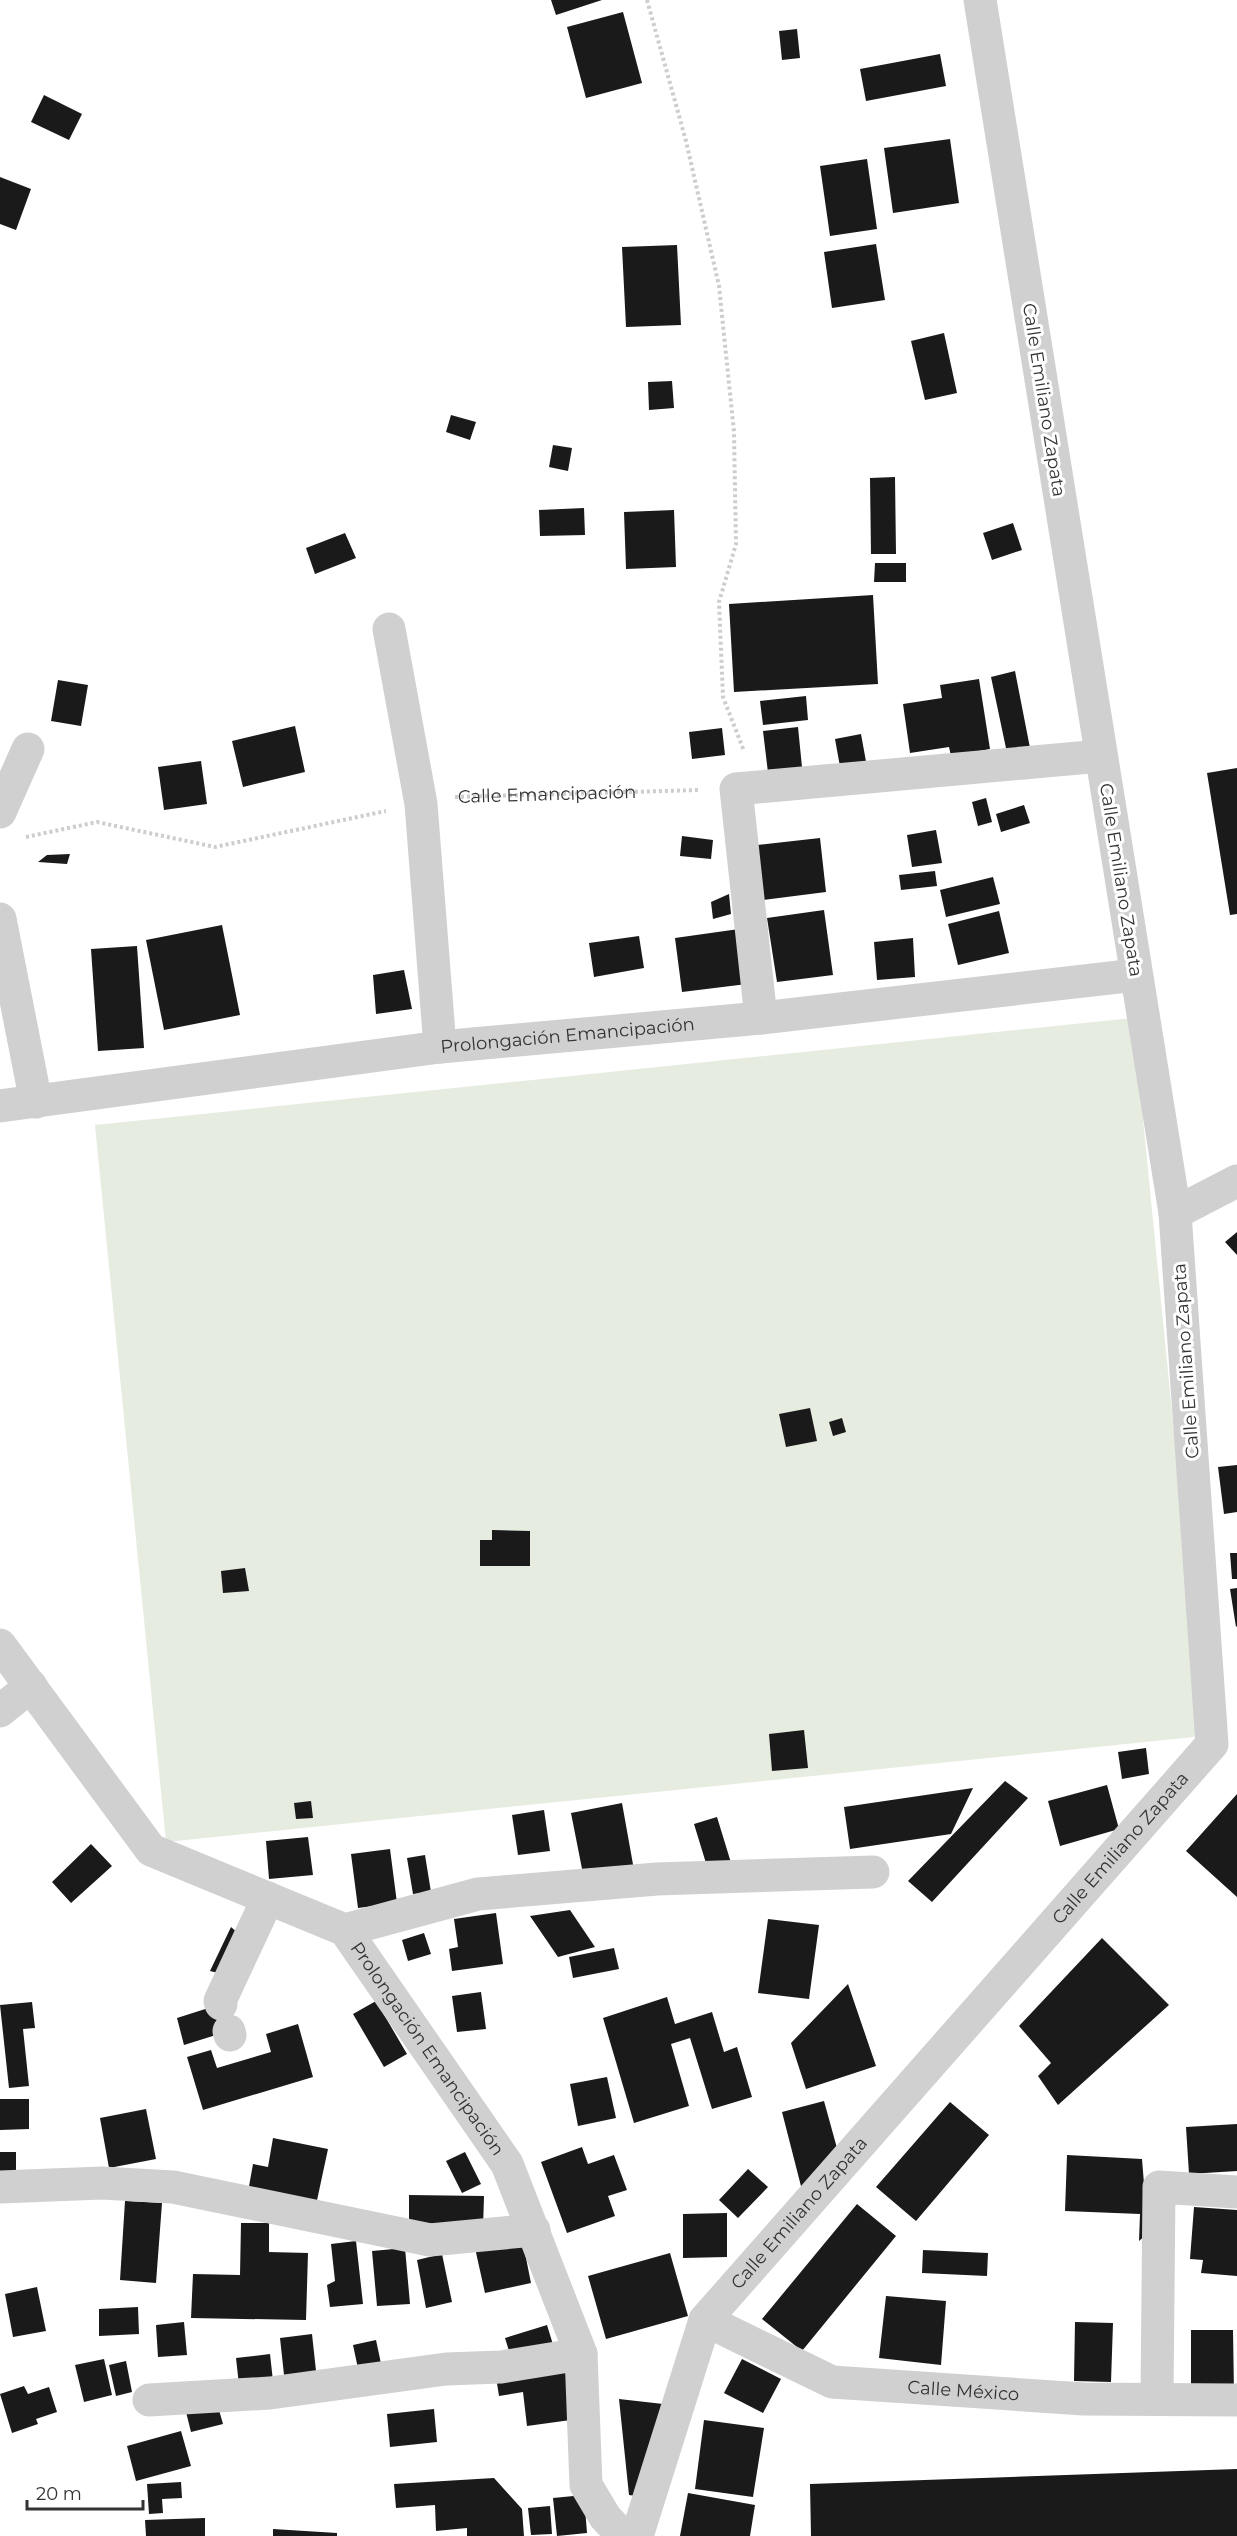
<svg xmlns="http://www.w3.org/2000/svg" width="1237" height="2536" font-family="Montserrat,sans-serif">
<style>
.green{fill:#e6ecdf}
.building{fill:#1a1a1a}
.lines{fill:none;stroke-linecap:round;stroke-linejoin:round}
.path{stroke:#cdcdcd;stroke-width:4;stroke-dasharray:3 3;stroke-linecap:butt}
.minor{stroke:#d0d0d0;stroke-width:33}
.labels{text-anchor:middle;stroke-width:6;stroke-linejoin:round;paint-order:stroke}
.street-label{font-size:18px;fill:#333;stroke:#fff}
</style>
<rect width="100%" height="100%" fill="#fff"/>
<path class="green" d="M1133 1018 1204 1736 166 1842 95 1125Z"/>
<path class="building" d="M551 0H602L556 15Z
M623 12 642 83 586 98 567 27Z
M797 29 800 58 782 60 779 31Z
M940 54 946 86 866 101 860 69Z
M44 95 82 114 69 140 31 122Z
M950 139 959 203 893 213 884 148Z
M867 159 877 229 830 236 820 166Z
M0 177 31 189 16 230 0 224Z
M876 244 885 300 832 308 824 252Z
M677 245 681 325 626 327 622 247Z
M944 333 957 393 925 400 911 341Z
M672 381 674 408 649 410 648 382Z
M451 415 476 422 470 440 446 432Z
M553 445 572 448 568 471 549 467Z
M895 477 896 554H871L870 478Z
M584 508 585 535 540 536 539 510Z
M674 510 676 567 626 569 624 512Z
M1013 523 1022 550 992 560 983 533Z
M345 533 356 558 315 574 306 548Z
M875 563H906V582H874Z
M873 595 878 684 734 692 729 604Z
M1015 671 1030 748 1007 753 991 677Z
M979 679 990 749 951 756 949 747 910 753 903 704 942 698 940 685Z
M58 680 88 685 81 726 51 721Z
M806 696 808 720 763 725 760 701Z
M295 726 305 772 243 787 232 741Z
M798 727 803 777 769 781 763 731Z
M722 728 725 755 692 759 689 732Z
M861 734 867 767 841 772 835 739Z
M201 761 207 804 164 810 158 767Z
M1237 768V914L1230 915 1207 773Z
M986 798 992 822 978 826 972 802Z
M1024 805 1030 823 1001 832 996 814Z
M936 830 942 863 912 867 907 835Z
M682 836 713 840 711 859 680 856Z
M820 838 826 892 763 900 757 845Z
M70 854 67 864 38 862 47 855Z
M935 871 937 886 901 890 899 875Z
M993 877 1000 904 946 917 940 890Z
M729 894 731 914 713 919 711 902Z
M824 910 833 975 777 982 767 918Z
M999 911 1009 953 958 965 948 924Z
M222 925 240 1015 164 1030 146 940Z
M739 929 747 984 682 992 675 938Z
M639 936 644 968 594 977 589 943Z
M913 938 915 977 877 980 874 942Z
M137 946 144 1048 98 1051 91 949Z
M404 970 412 1009 376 1014 373 975Z
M1237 1232V1255L1225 1242Z
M810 1408 817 1441 786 1447 779 1414Z
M842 1418 846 1432 833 1436 829 1422Z
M1237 1465V1512L1224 1514 1218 1467Z
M492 1530 530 1531V1566H480V1540H492Z
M1230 1553H1237V1579H1232Z
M245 1568 249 1591 223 1593 221 1571Z
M1237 1588V1626L1236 1627 1230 1589Z
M804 1730 808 1768 772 1771 769 1734Z
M1146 1748 1149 1774 1122 1779 1118 1752Z
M1005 1781 1028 1798 932 1902 908 1881Z
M1107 1785 1119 1829 1060 1846 1048 1801Z
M973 1788 951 1834 850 1849 844 1807Z
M1237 1794V1897L1186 1851Z
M311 1801 313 1818 296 1819 294 1803Z
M622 1803 634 1870 584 1879 571 1813Z
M544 1810 550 1851 518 1855 512 1815Z
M717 1817 732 1866 709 1873 694 1824Z
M308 1837 313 1875 269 1879 266 1841Z
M91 1844 112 1866 71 1903 52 1882Z
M390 1849 397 1903 358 1908 351 1854Z
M425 1855 431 1892 413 1894 407 1858Z
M570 1910 595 1947 558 1957 530 1916Z
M496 1913 503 1964 452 1971 449 1949 458 1947 454 1919Z
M768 1919 819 1925 809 1999 758 1993Z
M231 1927 239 1934 222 1974 210 1971Z
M424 1933 431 1954 408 1961 402 1940Z
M1102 1938 1169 2005 1058 2105 1038 2076 1051 2063 1019 2026Z
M614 1948 619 1969 573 1978 569 1957Z
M848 1984 876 2066 806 2089 791 2043Z
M481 1992 486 2029 457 2032 452 1996Z
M667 1997 675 2024 712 2012 724 2052 737 2047 752 2097 712 2109 690 2038 671 2044 689 2106 634 2123 603 2018Z
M376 2001 407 2054 384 2067 353 2014Z
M32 2002 35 2028 23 2029 29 2086 9 2088 0 2005Z
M221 2004 232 2030 184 2045 177 2018Z
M298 2024 313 2077 203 2110 187 2057 211 2050 217 2068 271 2052 266 2034Z
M607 2077 616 2118 578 2126 570 2084Z
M0 2099H29V2129L0 2130Z
M824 2101 840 2159 803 2194 782 2112Z
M950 2102 989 2135 916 2221 876 2187Z
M146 2109 156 2159 109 2168 100 2118Z
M1237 2124V2171L1189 2174 1186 2127Z
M273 2138 328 2149 316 2205 248 2192 253 2164 268 2167Z
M582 2147 588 2164 614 2155 627 2190 608 2196 615 2216 567 2233 541 2162Z
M0 2152H16V2176H0Z
M465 2152 481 2184 462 2193 446 2161Z
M1067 2155 1142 2159 1148 2233 1139 2241 1140 2214 1065 2211Z
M748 2169 768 2187 738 2218 719 2200Z
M409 2195 484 2196 483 2229 409 2228Z
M125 2201 162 2203 156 2283 120 2280Z
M857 2204 896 2236 802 2351 762 2319Z
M1194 2207 1237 2210V2276L1201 2273 1203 2260 1190 2259Z
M727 2213V2257L683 2258V2214Z
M241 2223H269V2252L308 2253 306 2320 191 2318 193 2274 240 2275Z
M522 2238 531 2283 485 2293 475 2248Z
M356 2241 363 2304 330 2307 327 2285 335 2281 331 2244Z
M405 2248 410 2304 377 2306 372 2251Z
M923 2250 988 2253 987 2276 922 2273Z
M670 2253 688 2316 606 2339 588 2276Z
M442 2254 452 2302 426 2308 417 2260Z
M37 2287 46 2331 13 2337 5 2294Z
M886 2296 946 2301 941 2365 879 2358Z
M138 2307 139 2334 99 2336V2309Z
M184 2322 187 2355 158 2357 156 2325Z
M1075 2322 1113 2323 1111 2382 1074 2381Z
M547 2325 555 2351 513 2364 505 2338Z
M1191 2330H1233L1234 2394H1191Z
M312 2334 317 2380 285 2384 280 2338Z
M376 2340 383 2373 360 2378 353 2345Z
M270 2354 273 2381 239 2385 236 2358Z
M104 2359 112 2395 84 2402 75 2365Z
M742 2359 781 2379 763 2413 724 2393Z
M126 2361 132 2392 116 2396 109 2365Z
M576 2366 578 2419 527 2426 523 2392 499 2396 496 2377Z
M24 2386 28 2394 49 2387 57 2412 36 2419 38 2424 12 2433 0 2394Z
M619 2399 672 2405 643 2497 629 2495Z
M217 2403 223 2424 191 2432 186 2412Z
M434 2409 437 2442 390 2447 387 2414Z
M704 2420 764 2428 753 2497 695 2489Z
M181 2431 191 2466 136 2481 127 2446Z
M1237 2469V2536H811L810 2484Z
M494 2478 522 2509 524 2536H467V2528L436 2531 435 2505 396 2508 394 2484Z
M181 2482 182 2498 162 2499 163 2513 149 2514 147 2484Z
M688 2493 755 2505 750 2536H680Z
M584 2495 587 2533 557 2536 553 2498Z
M550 2506 552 2534 531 2535 528 2508Z
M205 2518V2536H146L145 2520Z
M273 2529 337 2533V2536H273Z"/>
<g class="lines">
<g class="path">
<path d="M647 0 686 141 719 286 734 432 736 544 719 602 723 697 744 751"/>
<path id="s1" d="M455 797 699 790"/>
<path d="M26 837 97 822 215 847 386 811"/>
</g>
<g class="minor">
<path d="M389 629 421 804 440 1047"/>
<path d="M0 812 28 749"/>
<path d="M0 919 36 1102"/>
<path d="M761 1018 736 789 1101 756"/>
<path id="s2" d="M0 1106 440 1047 761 1018 1136 975"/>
<path d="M1175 1213 1237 1181"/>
<path id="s3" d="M0 1645 151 1850 345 1930 507 2164 581 2354 586 2485 605 2517 623 2536"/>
<path d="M0 1711 31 1686"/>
<path d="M345 1930 478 1894 657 1879 873 1872"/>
<path d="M221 2004 220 2001 268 1898"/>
<path d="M229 2031 230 2035"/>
<path d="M0 2187 102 2183 173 2187 430 2240 534 2230"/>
<path id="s4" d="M705 2320 832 2382 1084 2399 1237 2400"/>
<path d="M1157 2398 1159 2187 1237 2192"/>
<path d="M149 2400 270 2393 446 2369 501 2367 581 2354"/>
<path id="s5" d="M637 2536 705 2320 1212 1744 1175 1213 980 0"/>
</g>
</g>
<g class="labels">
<g class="street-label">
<text transform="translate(1044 400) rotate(81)" y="6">Calle Emiliano Zapata</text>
<text dy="6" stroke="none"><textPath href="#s1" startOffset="92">Calle Emancipación</textPath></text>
<text transform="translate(1121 880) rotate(81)" y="6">Calle Emiliano Zapata</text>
<text dy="6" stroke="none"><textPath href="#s2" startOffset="572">Prolongación Emancipación</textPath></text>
<text transform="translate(1186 1361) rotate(-94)" y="6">Calle Emiliano Zapata</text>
<text dy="6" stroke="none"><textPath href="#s5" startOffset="855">Calle Emiliano Zapata</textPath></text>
<text dy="6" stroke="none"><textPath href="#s3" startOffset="609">Prolongación Emancipación</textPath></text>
<text dy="6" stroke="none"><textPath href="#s5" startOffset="369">Calle Emiliano Zapata</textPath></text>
<text dy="6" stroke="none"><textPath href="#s4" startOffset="273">Calle México</textPath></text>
</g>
</g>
<path d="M27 2500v9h116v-9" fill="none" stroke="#333333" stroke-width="3"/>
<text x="36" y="2500" font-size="18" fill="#333333" stroke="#ffffff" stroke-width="4.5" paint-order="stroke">20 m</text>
</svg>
